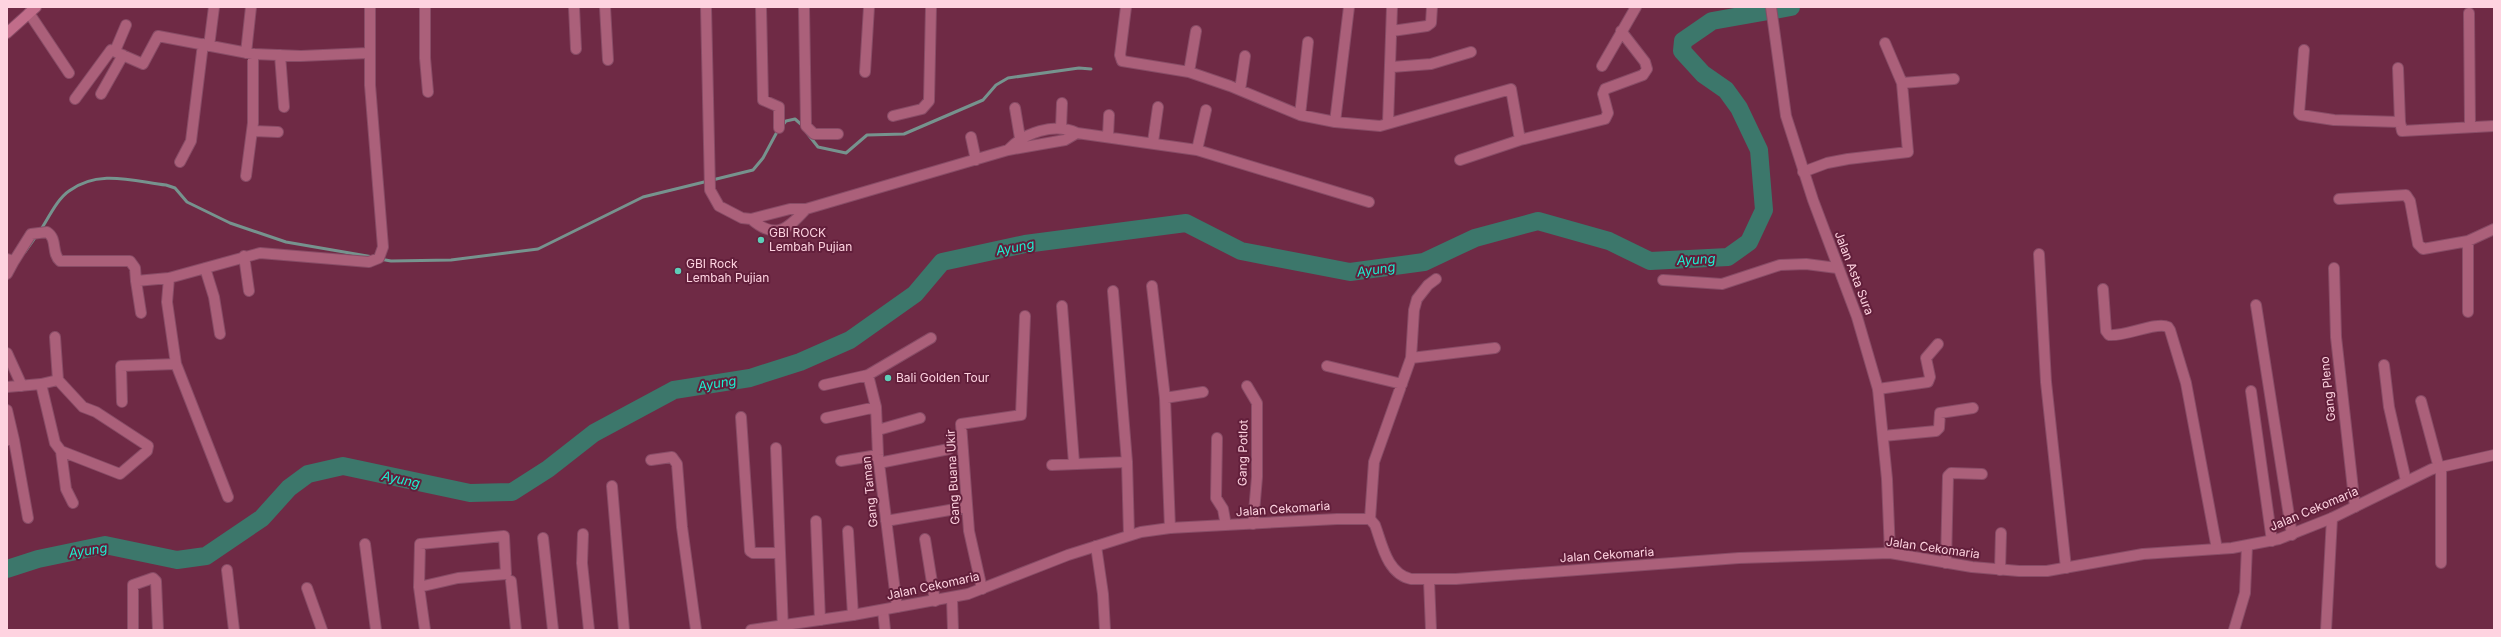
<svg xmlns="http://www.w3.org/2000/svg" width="2501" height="637" font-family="Inter,sans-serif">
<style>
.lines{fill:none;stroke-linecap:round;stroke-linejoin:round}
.stream{stroke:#76938e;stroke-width:3}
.river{stroke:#3c776b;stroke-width:18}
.minor-casing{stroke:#884c66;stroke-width:12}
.tertiary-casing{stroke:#884c66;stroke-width:12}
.secondary-casing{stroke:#884c66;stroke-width:12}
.minor{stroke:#ab607a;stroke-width:10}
.tertiary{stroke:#ab607a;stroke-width:10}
.secondary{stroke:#c16d8a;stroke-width:10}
.poi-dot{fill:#5eceb8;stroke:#621f3b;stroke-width:1.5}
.labels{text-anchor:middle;stroke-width:4;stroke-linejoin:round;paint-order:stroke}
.poi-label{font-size:12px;fill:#fed3e0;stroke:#621f3b;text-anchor:start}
.street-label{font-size:12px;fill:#fed3e0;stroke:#621f3b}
.water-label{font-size:13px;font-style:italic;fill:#1bf0d0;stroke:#621f3b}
</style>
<rect width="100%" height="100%" fill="#6f2a45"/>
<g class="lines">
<path class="stream" d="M782 126 786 121 795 119 803 126
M807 133 818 147 846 153 867 135 904 134 983 100 996 85 1008 78 1079 68 1091 69
M40 231C48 219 57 199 69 191 98 169 133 181 166 185L175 188 187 202 230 223 286 242 373 257
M25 252 37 235
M380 259 391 261 451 260 538 249 643 197 753 170 763 158 778 130"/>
<path class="river" d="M7 569 38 559 105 545 177 560 206 556 262 518 289 488 308 474 343 466 470 493 512 492 548 469 594 433 674 390 750 378 800 362 850 340 915 294 942 262 1025 244 1186 223 1241 251 1350 272 1424 262 1475 238 1538 221 1609 241 1650 261 1728 257 1749 242 1764 210 1759 150 1739 108 1726 90 1703 74 1682 51 1683 41 1712 21 1791 7"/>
<defs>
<path id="minor" d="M425 7V58L428 92
M574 7 576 49
M605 7 608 60
M706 7 710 190 719 206 742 218 751 219 790 209H806L1008 150 1065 140 1077 133 1197 150 1369 202
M761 7 763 100 779 107V128
M804 7 806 126 814 134H838
M1126 7 1120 55 1122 61 1189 72 1230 86 1300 115 1335 122 1380 126 1511 89 1520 140
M29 13 69 73
M2469 13 2470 127
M1392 31 1427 26 1431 23 1432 7
M209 46 214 7
M2304 50 2299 113 2301 115 2334 120 2400 122
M115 51 126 25
M246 53 251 7
M280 55 284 107
M1602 66 1636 7
M1392 67 1431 64 1471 52
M2398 68 2400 122 2402 131 2494 126
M865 72 869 7
M1189 72 1196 31
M1902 83 1954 79
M1240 90 1245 56
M101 94 123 55
M75 99 111 50 143 64 158 36 253 54 301 56 368 53
M1015 108 1020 138
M1300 115 1308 42
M893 116 922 109 929 101 931 7
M1335 122 1349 7
M1388 123 1392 7
M1061 128 1062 103
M253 131 278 132
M1108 136 1109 115
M971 137 976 160
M1153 142 1158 107
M1008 150C1024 133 1054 122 1077 133
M1197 150 1206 110
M1460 160 1520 140 1605 119 1608 113 1603 94 1605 89 1643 75 1647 69 1645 62 1621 31
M180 162 191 141 203 44
M1803 172 1827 163 1848 159 1908 152 1902 83 1885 43
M246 176 253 123V54
M2339 199 2406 195 2410 201 2418 244 2423 249 2468 241 2494 229
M751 219C775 240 787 230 806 209
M2468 241V312
M2039 254 2046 382 2066 568
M244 256 249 291
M7 259 14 261 31 234 47 232C58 239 51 253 60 261H130L135 268 136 281
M205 268 214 297 220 334
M2334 268 2336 337 2355 507
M7 274 14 261
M1663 280 1722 284 1780 265 1806 264 1837 268
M1152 286 1165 398 1170 528
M2103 289 2106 331 2109 335C2125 337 2157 321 2168 327L2170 330 2186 383 2217 549
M1113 291 1127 462 1129 535
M2256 305 2292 535
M1062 306 1074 463
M141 313 136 281 169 278
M7 353 22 386
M1411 358 1495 348
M2384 365 2389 407 2406 481
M1327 366 1402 384
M868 375 876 407 878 455 897 607
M41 384 55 443 61 451 120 474 147 451 148 446 96 412 83 407 58 380
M824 385 868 375 931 338
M1247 386 1257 403V477L1253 524
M7 387 41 384 58 380 55 337
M1878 389 1928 382 1930 377 1926 358 1938 344
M2251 391 2272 541
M1165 398 1203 392
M2421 401 2439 468
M122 402 121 366 176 364
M7 410 14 440H8
M741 417 750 551 753 553H780
M826 418 876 407
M878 430 920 418
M1883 436 1936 431 1939 428 1940 413 1973 408
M1217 438 1216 498 1223 509 1225 520
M14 440 28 518
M776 448 783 630
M61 451 66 489 73 503
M651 460 672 457 677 464 682 527 696 630
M841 461 878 455
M879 463 949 449
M1052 465 1127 462
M2441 467V563
M612 486 624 630
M228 497 176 364 167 302 169 278 260 253 369 262 379 258 383 247 370 85V7
M1370 519 1374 462 1411 358 1414 310 1417 299 1428 285 1436 279
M816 521 820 620
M886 521 967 507
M848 531 853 615
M583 534 582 563 589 630
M543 538 553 630
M925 539 935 601
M365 544 376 630
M1096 546 1103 594 1105 630
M1946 563 1948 476 1951 473 1982 474
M227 570 234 630
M2000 570 2001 533
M1429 580 1431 630
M511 581 516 630
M419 587 458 578 506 574 504 536 420 544 419 587 425 630
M307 588 322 630
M982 589 969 531 961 424 1021 415 1025 316
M952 598 953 630
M883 610 885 630
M133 630V585L153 578 156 581 158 630
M2234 630 2245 593 2247 546
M2326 630 2332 518"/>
<path id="tertiary" d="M1771 7 1786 116 1813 200 1857 317 1878 389 1887 479 1890 553
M751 630 853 615 968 594 1068 555 1141 532 1170 528 1337 519H1370L1375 525C1382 544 1387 574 1411 579H1456L1739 558 1890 553 1972 567 2019 571H2047L2143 554 2232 548 2279 539 2332 518 2432 469 2494 455"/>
<path id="secondary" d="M7 33 36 7"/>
</defs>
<use href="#minor" class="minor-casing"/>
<use href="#tertiary" class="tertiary-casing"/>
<use href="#secondary" class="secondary-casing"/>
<use href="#minor" class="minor"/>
<use href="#tertiary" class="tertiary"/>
<use href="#secondary" class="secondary"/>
</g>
<g class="poi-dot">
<circle cx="761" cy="240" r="4"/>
<circle cx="678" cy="271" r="4"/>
<circle cx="888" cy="378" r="4"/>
</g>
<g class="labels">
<g class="poi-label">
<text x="769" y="237">GBI ROCK<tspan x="769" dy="14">Lembah Pujian</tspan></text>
<text x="686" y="268">GBI Rock<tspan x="686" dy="14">Lembah Pujian</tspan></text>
<text x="896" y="382">Bali Golden Tour</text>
</g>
<g class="street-label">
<text transform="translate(1854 273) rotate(69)" y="4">Jalan Asta Sura</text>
<text transform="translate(2328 389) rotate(-96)" y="4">Gang Pleno</text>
<text transform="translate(1243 453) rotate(-89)" y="4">Gang Potlot</text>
<text transform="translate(953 477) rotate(-93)" y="4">Gang Buana Ukir</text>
<text transform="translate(870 492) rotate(-96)" y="4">Gang Taman</text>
<text transform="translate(1283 509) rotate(-4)" y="4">Jalan Cekomaria</text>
<text transform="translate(2314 509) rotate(-23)" y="4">Jalan Cekomaria</text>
<text transform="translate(1933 548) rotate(8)" y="4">Jalan Cekomaria</text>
<text transform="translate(1607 555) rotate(-4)" y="4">Jalan Cekomaria</text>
<text transform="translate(933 586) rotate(-12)" y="4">Jalan Cekomaria</text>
</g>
<g class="water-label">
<text transform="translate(1015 247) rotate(-11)" y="5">Ayung</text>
<text transform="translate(1696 259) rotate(-3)" y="5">Ayung</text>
<text transform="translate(1376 269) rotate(-8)" y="5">Ayung</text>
<text transform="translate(717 383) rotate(-9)" y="5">Ayung</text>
<text transform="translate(401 479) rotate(12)" y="5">Ayung</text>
<text transform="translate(88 550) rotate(-8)" y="5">Ayung</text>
</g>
</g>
<rect width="2501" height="637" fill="none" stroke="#fed3e0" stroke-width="16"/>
</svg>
